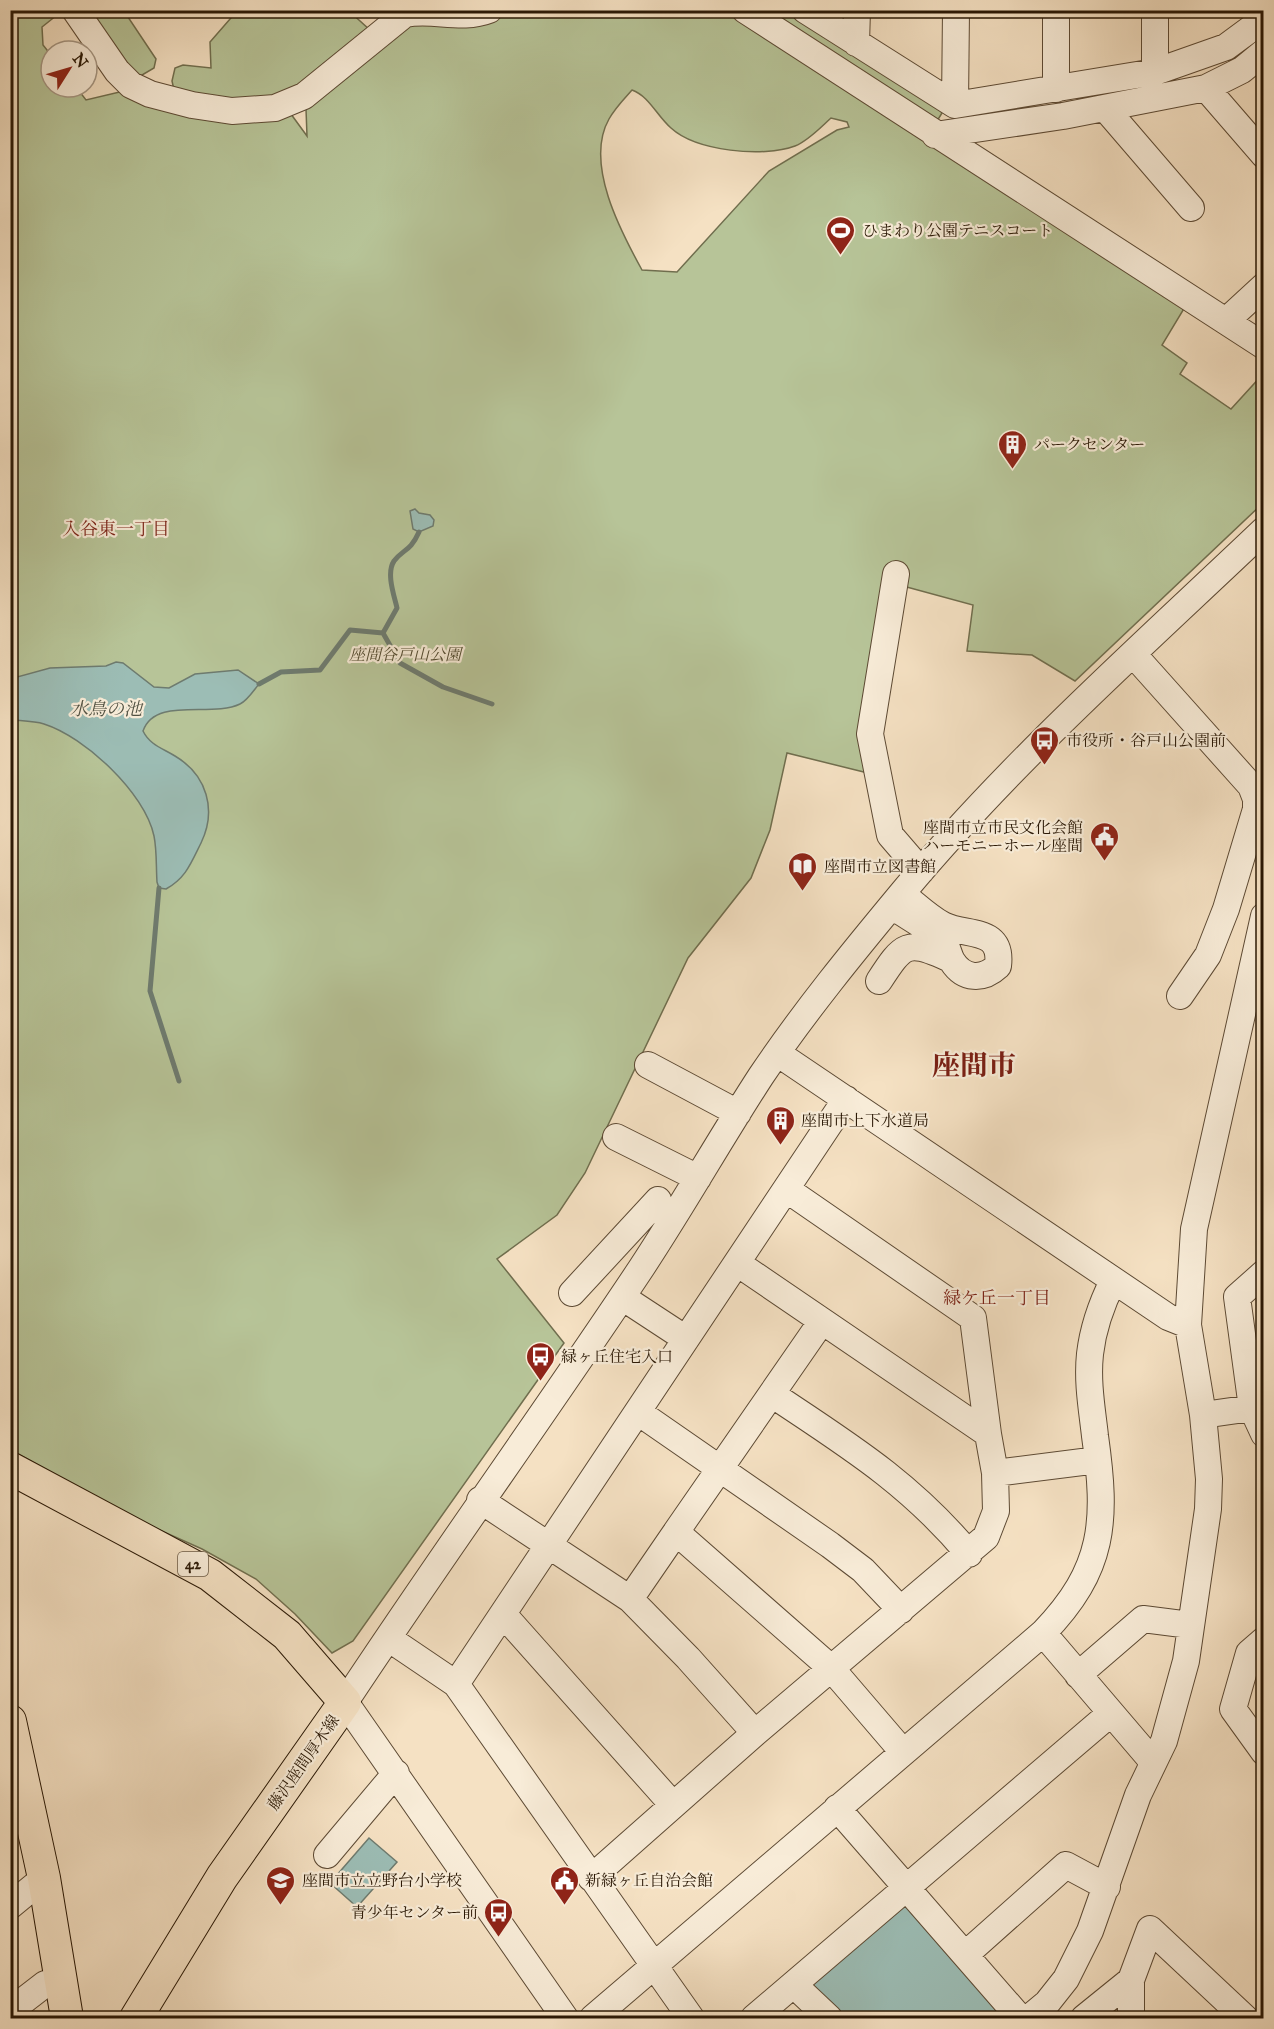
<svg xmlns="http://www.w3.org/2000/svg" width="1274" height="2029" font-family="'IM FELL Great Primer','Noto Serif JP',serif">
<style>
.green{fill:#b7c498;stroke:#706e4e;stroke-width:1.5;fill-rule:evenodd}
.water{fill:#9cbdb5;stroke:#6e7b6f;stroke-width:1.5}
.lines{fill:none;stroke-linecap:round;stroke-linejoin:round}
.stream{stroke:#6e7b6f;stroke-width:5}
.minor-casing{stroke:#5d4a34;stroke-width:28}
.major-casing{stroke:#2a1805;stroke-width:34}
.minor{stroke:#f8ecd8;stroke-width:26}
.major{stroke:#f5e1c3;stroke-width:32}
.labels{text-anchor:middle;stroke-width:4.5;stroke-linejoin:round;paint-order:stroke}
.shield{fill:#f8ecd8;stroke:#685844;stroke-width:1.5}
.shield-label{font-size:15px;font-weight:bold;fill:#2a1805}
.poi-label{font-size:16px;fill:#2a1805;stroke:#f8ecd8;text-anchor:start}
.park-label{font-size:16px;font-style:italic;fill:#544c31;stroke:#f8ecd8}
.street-label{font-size:16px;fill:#2a1805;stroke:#f8ecd8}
.neighbourhood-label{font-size:18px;fill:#7a1f14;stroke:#f8ecd8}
.water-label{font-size:18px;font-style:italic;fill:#525243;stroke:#f8ecd8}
.town-label{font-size:28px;font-weight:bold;fill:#7a1f14;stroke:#f8ecd8}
</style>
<rect width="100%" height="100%" fill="#f5e1c3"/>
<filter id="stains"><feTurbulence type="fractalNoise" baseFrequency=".00333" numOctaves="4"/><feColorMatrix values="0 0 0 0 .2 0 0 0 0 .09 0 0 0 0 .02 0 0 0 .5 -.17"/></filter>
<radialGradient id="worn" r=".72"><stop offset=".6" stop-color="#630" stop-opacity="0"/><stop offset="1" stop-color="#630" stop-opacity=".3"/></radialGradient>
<path class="green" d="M398 10 790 11 937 105 942 113 937 121 1185 307 1162 345 1187 363 1180 374 1231 409 1263 374V503L1075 681 1032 655 967 651 973 605 892 583 876 775 787 753 770 830 751 878 688 958 585 1173 557 1215 497 1259 564 1343 353 1641 332 1653 295 1614 256 1579 202 1549 135 1519 11 1450V11H62L42 27 43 45 51 55V87H76L86 100 128 90 288 110 307 136 306 109 296 94C252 102 218 102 174 90L172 81 175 68 183 65 211 68 210 42 237 11H349L370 30ZM632 90C649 96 657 116 671 128 696 151 763 158 795 146 808 141 821 127 831 118L847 122 849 127 837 130 769 171 677 272 642 270C621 232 584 163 609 119 615 108 624 99 632 90Z
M84 11H124L156 59 154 68 137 78Z"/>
<path class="water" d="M415 509 419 513 430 515 434 520 433 526 419 532 413 529 410 511Z
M116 662 123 663 154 687 169 688 195 674 238 670 259 684C254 690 247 701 240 704 212 718 155 696 143 731 150 745 162 748 175 756 207 775 217 810 201 843 191 863 186 878 166 889L159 888 157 882C156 867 157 851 154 836 145 793 85 737 44 724 34 721 23 721 12 720L17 677 50 668 106 666Z
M369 1838 397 1862 357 1907 330 1883Z
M910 1906 1008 2018H840L811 1983 899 1908Z"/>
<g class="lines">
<path class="stream" d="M383 633 400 663 443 687 492 704
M259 684 281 672 320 670 350 630 383 633 397 608C394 595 386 573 394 561 403 549 410 552 419 532
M159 888 150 991 179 1081"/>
<defs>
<path id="minor" d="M75 10 117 71 131 85 150 94 192 105 232 111 275 108 304 96 405 14C433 8 461 21 489 10
M745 10 1264 346
M805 10 955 105 1155 72 1226 47 1264 19
M856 43 857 10
M1155 72V10
M1206 88 1264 155
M1056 89V10
M955 105 956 10
M1105 108 1191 208
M935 135 1063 116 1206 88 1242 70 1264 52
M1226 321 1264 286
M896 574 870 734 890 835 921 871
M1133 654 1251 786 1256 799V809L1226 909 1208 955 1180 996
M892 906C908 917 927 927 942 940 948 946 948 954 952 961 964 980 983 980 998 966 1003 926 966 937 943 925 928 917 915 904 902 894
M879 981C903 944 907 939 948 958
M777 1053 1168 1317 1188 1325
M648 1065 738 1113
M616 1137 698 1178
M786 1189 973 1318 988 1434
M737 1263 988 1434 995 1473
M572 1293 658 1200
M622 1297 686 1339
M773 1395C848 1445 910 1483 969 1554
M1264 1398 1252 1408 1264 1434
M638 1412 830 1545 863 1570 901 1610
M1203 1415 1252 1408 1237 1297 1264 1273
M480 1500 630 1599 688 1658 755 1733
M676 1532 822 1321
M630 1599 676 1532 831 1668 903 1752
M503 1614 673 1805
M1043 1633 1153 1762
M388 1638 456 1684 691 2018
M1264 1640 1249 1653 1233 1709 1264 1752
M1078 1675 1143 1619 1190 1625
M456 1684 846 1099
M837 1808 1020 2018
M327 1855 396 1773
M591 1878 755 1733 986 1537 996 1511 995 1473 1098 1460
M10 1906 44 1878
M966 1954 1066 1865 1107 1887
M794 1985 829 2018
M10 2011 45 1984 61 1980
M565 2018 345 1702C442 1555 545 1413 642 1267 683 1205 720 1139 761 1076 804 1012 854 951 903 892 1012 761 1141 647 1264 530
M593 2018 1043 1633C1105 1569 1107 1521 1095 1436 1092 1409 1087 1382 1090 1354 1093 1328 1101 1305 1113 1281
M754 2018 1111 1713
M1029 2018 1047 2003 1066 1979 1090 1931 1138 1795 1164 1741 1186 1661 1208 1509 1209 1479 1203 1415 1188 1325 1194 1229 1264 916
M1084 2018 1131 1980
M1131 2018V1980L1150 1929 1245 2018"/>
<path id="major" d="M10 1468 210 1575 287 1635 345 1702 222 1877 136 2018
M10 1721 44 1878 67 2018"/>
</defs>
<use href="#minor" class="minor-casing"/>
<use href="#major" class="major-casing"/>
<use href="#minor" class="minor"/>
<use href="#major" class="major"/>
</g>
<defs>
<symbol id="stadium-pin" viewBox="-11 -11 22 30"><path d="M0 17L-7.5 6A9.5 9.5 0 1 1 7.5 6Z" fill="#8f2418" stroke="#f8ecd8"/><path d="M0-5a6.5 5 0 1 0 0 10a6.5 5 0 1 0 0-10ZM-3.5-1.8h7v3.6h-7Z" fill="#fff"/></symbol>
<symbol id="building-pin" viewBox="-11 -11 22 30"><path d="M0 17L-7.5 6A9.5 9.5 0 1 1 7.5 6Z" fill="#8f2418" stroke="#f8ecd8"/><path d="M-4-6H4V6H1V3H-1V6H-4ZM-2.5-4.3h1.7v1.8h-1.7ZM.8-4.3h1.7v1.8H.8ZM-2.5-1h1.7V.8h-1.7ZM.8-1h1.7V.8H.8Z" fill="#fff"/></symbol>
<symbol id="bus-pin" viewBox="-11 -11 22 30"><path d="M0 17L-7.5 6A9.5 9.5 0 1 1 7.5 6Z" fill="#8f2418" stroke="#f8ecd8"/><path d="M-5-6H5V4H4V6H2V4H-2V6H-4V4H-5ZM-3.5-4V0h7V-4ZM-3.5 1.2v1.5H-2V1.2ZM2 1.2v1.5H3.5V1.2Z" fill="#fff"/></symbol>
<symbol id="civic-pin" viewBox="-11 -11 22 30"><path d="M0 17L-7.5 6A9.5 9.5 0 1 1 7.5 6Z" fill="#8f2418" stroke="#f8ecd8"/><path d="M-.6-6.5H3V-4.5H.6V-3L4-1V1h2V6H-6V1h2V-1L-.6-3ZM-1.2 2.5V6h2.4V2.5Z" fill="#fff"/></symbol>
<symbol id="library-pin" viewBox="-11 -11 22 30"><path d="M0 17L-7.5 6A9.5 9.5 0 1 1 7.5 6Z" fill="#8f2418" stroke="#f8ecd8"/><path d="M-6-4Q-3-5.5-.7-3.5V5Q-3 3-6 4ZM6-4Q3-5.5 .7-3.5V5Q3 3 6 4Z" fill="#fff"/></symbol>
<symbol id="school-pin" viewBox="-11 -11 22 30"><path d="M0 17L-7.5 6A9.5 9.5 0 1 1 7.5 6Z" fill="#8f2418" stroke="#f8ecd8"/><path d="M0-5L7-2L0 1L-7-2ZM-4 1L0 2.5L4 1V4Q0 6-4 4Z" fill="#fff"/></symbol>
</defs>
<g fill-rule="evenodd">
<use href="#stadium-pin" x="824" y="214" width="33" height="45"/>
<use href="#building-pin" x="996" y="428" width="33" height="45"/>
<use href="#bus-pin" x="1028" y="724" width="33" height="45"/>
<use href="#civic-pin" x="1088" y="820" width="33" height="45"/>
<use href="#library-pin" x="786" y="850" width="33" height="45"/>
<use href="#building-pin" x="764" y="1104" width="33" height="45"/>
<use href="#bus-pin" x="524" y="1340" width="33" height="45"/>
<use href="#school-pin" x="264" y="1864" width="33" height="45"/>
<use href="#civic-pin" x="548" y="1864" width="33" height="45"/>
<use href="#bus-pin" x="482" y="1896" width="33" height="45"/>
</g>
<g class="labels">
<rect class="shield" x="178" y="1552" width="30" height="24" rx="4.5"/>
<g class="shield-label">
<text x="193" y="1569">42</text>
</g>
<g class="poi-label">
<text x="862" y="236">ひまわり公園テニスコート</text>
<text x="1034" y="450">パークセンター</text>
<text x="1066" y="746">市役所・谷戸山公園前</text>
<text x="1083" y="833" text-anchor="end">座間市立市民文化会館<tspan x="1083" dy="18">ハーモニーホール座間</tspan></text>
<text x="824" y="872">座間市立図書館</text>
<text x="801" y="1126">座間市上下水道局</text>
<text x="561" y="1362">緑ヶ丘住宅入口</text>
<text x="302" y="1886">座間市立立野台小学校</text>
<text x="585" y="1886">新緑ヶ丘自治会館</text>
<text x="478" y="1918" text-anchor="end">青少年センター前</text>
</g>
<g class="park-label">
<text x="405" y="660">座間谷戸山公園</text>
</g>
<g class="street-label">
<text transform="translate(303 1762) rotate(-55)" y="6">藤沢座間厚木線</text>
</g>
<g class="neighbourhood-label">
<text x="116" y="535">入谷東一丁目</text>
<text x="997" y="1304">緑ケ丘一丁目</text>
</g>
<g class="water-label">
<text x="106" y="715">水鳥の池</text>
</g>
<g class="town-label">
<text x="974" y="1075">座間市</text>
</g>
</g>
<rect width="1274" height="2029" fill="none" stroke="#f5e1c3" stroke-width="36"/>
<rect x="12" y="12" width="1250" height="2005" fill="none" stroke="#2a1805" stroke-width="3"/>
<rect x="18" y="18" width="1238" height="1993" fill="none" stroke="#2a1805" stroke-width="1.5"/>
<g transform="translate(69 69) rotate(53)"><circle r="28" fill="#f8ecd8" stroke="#a69784" stroke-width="1.5"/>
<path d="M0-4.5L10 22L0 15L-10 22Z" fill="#8f2418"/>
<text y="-9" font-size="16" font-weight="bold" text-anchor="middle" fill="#2a1805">N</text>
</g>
<rect width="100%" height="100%" filter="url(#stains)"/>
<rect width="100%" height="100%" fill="url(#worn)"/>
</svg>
